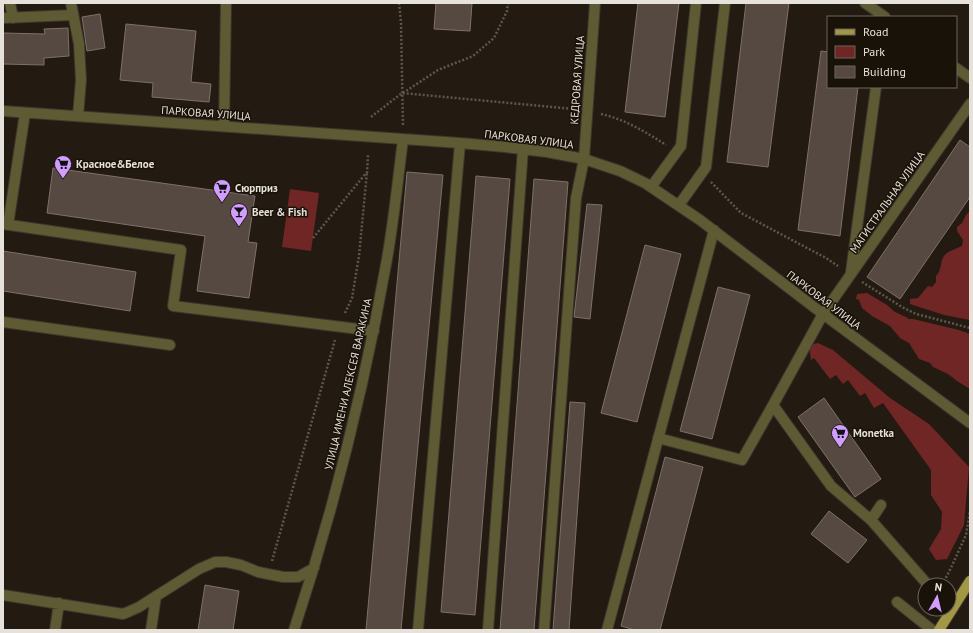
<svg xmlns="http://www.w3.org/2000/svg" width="973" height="633" font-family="'PT Sans',sans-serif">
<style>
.green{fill:#702624}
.building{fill:#564942;stroke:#7f7068}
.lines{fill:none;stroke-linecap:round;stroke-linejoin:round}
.minor-casing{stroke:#3e372d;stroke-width:12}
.major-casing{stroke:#3e372d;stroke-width:12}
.path{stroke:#5e574e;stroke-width:2.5;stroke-dasharray:2 2;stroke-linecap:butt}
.minor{stroke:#5e5a34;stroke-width:10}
.major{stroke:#a19745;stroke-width:10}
.labels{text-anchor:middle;stroke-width:3;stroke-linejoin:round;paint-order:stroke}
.street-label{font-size:11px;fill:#e6e1da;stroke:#191208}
.poi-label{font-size:11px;font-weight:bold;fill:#e6e1da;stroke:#191208;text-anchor:start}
</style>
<rect width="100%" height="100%" fill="#231b11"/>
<path class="green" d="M290 189 319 193 311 251 282 247Z
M970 211V320L944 315 910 304V299L918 298 928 286 932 287 936 282V276C943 270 939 258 947 253 951 250 958 248 962 246L963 240 957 231V227L962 223 966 215Z
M867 293 887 305 895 312 908 318V319H913L959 330 970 334V389L957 381 948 374 933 367 930 363 919 359 909 343 900 338 890 326 872 316 862 308 859 300 856 299 857 294Z
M818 343 833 350 890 398 929 424 969 467 964 525 947 559 936 560 929 549 941 529 942 512 931 495V470L883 403 874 408 865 393 860 396 848 380 843 384 836 375 830 379 814 358 811 360 809 345Z"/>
<path class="building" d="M436 3H472L470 31 434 29Z
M638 3H679L665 117 625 112Z
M746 3H789L768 167 727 162Z
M100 14 105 48 87 51 82 17Z
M126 24 196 31 191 82 211 84 209 102 152 97 153 83 120 80Z
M68 28 69 56 44 58V65L3 64V33L45 34 44 29Z
M821 51 828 52V87H858L840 236 798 230Z
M960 140 970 147V197L900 299 867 277Z
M53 168 255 196 248 242 257 243 249 298 197 291 205 236 47 213Z
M407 172 443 175 401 630H366Z
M476 176 510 179 475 615 441 612Z
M534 179 568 182 534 630H500Z
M587 204 602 205 590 319 574 317Z
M645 245 681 254 637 422 601 413Z
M3 251 136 272 130 311 3 291Z
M718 287 750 295 712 439 680 431Z
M824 398 881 479 855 497 798 417Z
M570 402 585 403 569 630H553Z
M665 457 703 467 660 630H635L621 626Z
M829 511 867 540 848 563 811 534Z
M205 585 239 591 233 630H198Z"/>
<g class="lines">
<defs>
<path id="minor" d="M10 3 13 18
M71 3 79 44 81 80 78 116
M865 3 885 17
M3 18 73 15
M956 68 970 78
M3 111 460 143 505 147 547 152 584 159 620 171 645 183 700 220 823 314 970 423
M224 126 226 3
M651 187 681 146 696 3
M679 205 706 167 725 3
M3 224 181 250 173 306 374 331
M8 225 25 113
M851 272 876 87
M3 322 170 345
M658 438 742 460 773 405
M871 520 881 505
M928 585 871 520 831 486 773 405 823 314 970 104
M3 595 123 614 128 612 139 607 199 569 215 562H226L241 565 258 572 283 577H298L314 568
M897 602 932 630
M55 630 59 603
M151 630 156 596
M294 630C334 509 365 384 387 259 394 219 398 179 403 139
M418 630 460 143
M488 630 523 149
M544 630 576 198 584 159 595 3
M607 630 714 230"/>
<path id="major" d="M939 630 970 581"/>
</defs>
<use href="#minor" class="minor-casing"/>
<use href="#major" class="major-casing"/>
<path class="path" d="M399 3 401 22 403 126
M403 93 438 70 473 56 494 38 507 11 508 3
M601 114C624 119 646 132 666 145
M371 117 402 93 574 109
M711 182 741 213 826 258 838 266
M313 238 367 172 368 155
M862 282 902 307 916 314 970 328
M345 313 352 298 359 256 367 172
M272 561 335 340
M942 585 949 572 966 535 970 511"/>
<use href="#minor" class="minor"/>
<use href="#major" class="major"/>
</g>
<defs>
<symbol id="supermarket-pin" viewBox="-11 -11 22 30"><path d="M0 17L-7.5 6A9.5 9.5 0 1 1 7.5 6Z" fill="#d19dfe" stroke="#191208"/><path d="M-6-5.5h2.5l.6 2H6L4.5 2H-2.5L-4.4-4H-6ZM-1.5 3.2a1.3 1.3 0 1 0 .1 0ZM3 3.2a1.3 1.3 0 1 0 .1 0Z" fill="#111"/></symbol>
<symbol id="bar-pin" viewBox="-11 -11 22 30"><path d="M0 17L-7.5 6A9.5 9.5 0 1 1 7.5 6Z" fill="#d19dfe" stroke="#191208"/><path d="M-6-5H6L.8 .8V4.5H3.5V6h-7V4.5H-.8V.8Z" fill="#111"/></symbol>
</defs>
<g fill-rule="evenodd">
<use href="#supermarket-pin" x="53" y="154" width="20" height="27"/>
<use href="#supermarket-pin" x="212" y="178" width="20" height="27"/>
<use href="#bar-pin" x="229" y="202" width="20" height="27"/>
<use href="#supermarket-pin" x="830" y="423" width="20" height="27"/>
</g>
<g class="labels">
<g class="street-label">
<text transform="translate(577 80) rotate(-86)" y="4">КЕДРОВАЯ УЛИЦА</text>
<text transform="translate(206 113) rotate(4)" y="4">ПАРКОВАЯ УЛИЦА</text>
<text transform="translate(529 139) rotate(7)" y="4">ПАРКОВАЯ УЛИЦА</text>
<text transform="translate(887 202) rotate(-55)" y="4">МАГИСТРАЛЬНАЯ УЛИЦА</text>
<text transform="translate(824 300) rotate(37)" y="4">ПАРКОВАЯ УЛИЦА</text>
<text transform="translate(348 384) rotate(-77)" y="4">УЛИЦА ИМЕНИ АЛЕКСЕЯ ВАРАКИНА</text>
</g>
<g class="poi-label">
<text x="76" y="168">Красное&amp;Белое</text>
<text x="235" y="192">Сюрприз</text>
<text x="252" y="216">Beer &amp; Fish</text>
<text x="853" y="437">Monetka</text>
</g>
</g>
<rect width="973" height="633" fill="none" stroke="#e6e1da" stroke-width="8"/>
<rect x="827" y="16" width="130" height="72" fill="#191208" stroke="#6b655c"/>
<rect x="835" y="29" width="20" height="6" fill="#a19745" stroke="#6b655c"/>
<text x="863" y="36" font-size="12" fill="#e6e1da">Road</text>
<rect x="835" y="46" width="20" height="12" fill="#702624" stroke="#6b655c"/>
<text x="863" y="56" font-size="12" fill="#e6e1da">Park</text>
<rect x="835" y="66" width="20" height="12" fill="#564942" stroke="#6b655c"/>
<text x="863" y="76" font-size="12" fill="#e6e1da">Building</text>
<g transform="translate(937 597) rotate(8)"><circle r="19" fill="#191208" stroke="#6b655c"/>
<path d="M0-3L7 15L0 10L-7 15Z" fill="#d19dfe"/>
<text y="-6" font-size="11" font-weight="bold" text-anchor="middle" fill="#e6e1da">N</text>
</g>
</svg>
